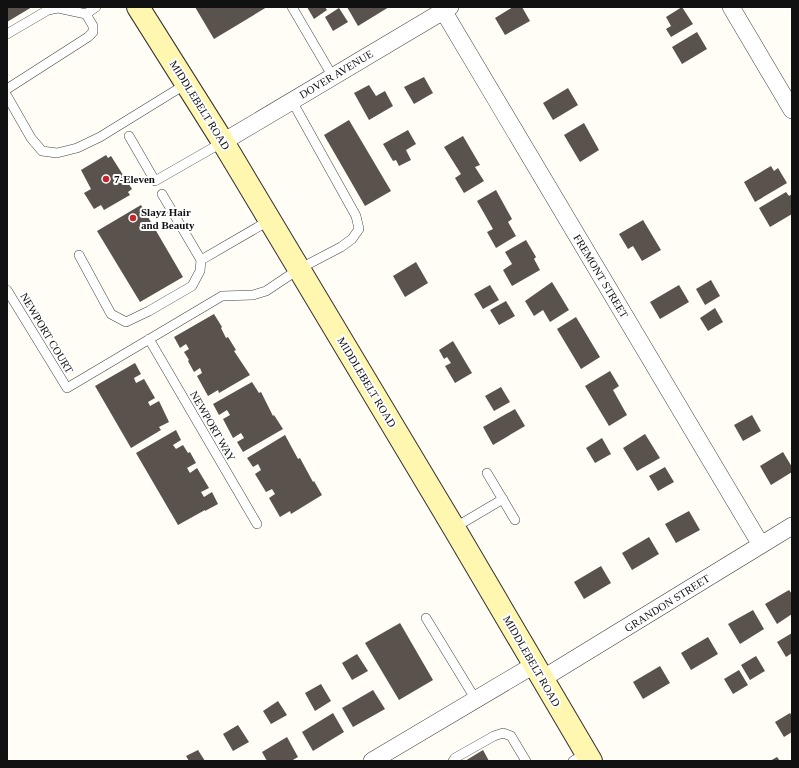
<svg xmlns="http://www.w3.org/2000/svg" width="799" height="768" font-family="'Times New Roman',serif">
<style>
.building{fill:#5a524d}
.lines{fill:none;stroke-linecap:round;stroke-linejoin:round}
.service-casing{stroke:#444;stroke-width:10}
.minor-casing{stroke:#444;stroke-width:18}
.secondary-casing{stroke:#333;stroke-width:24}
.service{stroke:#fff;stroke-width:9}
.minor{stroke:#fff;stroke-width:17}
.secondary{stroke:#fff6b0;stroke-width:22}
.poi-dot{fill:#c4262e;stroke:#fff;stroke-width:1.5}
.labels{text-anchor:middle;stroke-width:4;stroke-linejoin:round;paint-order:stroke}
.street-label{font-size:11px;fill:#111;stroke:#fff}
.poi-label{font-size:11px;font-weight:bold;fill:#111;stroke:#fff;text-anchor:start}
</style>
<rect width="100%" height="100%" fill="#fffdf5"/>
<path class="building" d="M7 7H32L7 22Z
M195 7H267L214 39Z
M307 7H325L327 10 314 19Z
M347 7H389L358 26Z
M513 7H522L530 21 505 35 495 18Z
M682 7 693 24 671 37 666 29 671 26 666 17Z
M339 8 348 22 333 31 325 17Z
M697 32 707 49 682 64 672 47Z
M424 77 433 93 414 104 404 87Z
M369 85 376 96 385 91 393 106 369 120 354 93Z
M568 88 578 105 553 120 543 103Z
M349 120 391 191 365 206 324 135Z
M584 123 599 150 580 162 564 135Z
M408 130 416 144 406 150 411 160 399 166 396 160 393 161 383 144Z
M463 136 480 165 475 167 484 181 464 193 455 178 461 174 444 147Z
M106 155 108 158 111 156 132 189 128 192 130 195 104 210 101 205 94 209 84 193 91 189 81 170Z
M771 166 774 171 778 168 787 183 755 202 744 182Z
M496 190 512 219 508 222 516 236 496 248 487 232 493 229 477 201Z
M786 192 789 196 792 194V214L770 227 759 208Z
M141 205 183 277 140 302 97 231Z
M643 220 661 250 642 261 633 246 628 249 619 234Z
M526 240 536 257 534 259 540 270 512 286 503 270 512 264 505 252Z
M416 262 428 283 405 297 393 276Z
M711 280 720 296 705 305 696 289Z
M552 282 569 310 550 322 543 310 534 316 525 301Z
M490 285 499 300 483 309 474 294Z
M679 285 689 302 660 319 650 302Z
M506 301 515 316 499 325 490 310Z
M715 308 723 322 708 331 700 318Z
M214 314 222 327 221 328 226 338 228 337 236 350 234 351 250 375 219 393 218 390 208 396 197 376 202 373 200 368 194 372 188 361 189 360 184 352 189 349 186 344 180 348 174 337Z
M576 317 600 357 581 369 557 329Z
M453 341 472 373 455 383 445 366 451 363 447 357 444 359 439 350Z
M135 363 141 374 134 378 136 383 144 379 155 398 148 402 150 406 159 401 169 422 159 427 161 430 131 448 95 386Z
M610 371 619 386 613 390 627 415 609 426 585 386Z
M252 382 259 393 261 392 273 416 274 415 283 429 243 452 237 442 244 438 241 433 233 438 223 419 230 415 227 410 219 415 213 404Z
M501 387 510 402 494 411 485 396Z
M515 409 525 426 493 445 483 427Z
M752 415 761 431 743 441 734 425Z
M176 430 181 440 173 445 176 449 183 445 188 453 190 452 196 463 187 468 190 473 197 468 209 488 201 492 204 497 212 492 218 504 205 511V510L178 525 136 453Z
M645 434 660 458 637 471 623 448Z
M285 435 298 459 300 458 313 482 314 481 322 495 291 514 290 511 280 517 269 498 275 494 272 489 266 492 255 474 261 470 258 464 253 467 247 458Z
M602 438 611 454 595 463 586 448Z
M783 452 792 467V472L771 485 760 466Z
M665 467 674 482 658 491 649 476Z
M689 511 700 530 676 543 665 524Z
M649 537 659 554 632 570 622 553Z
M601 566 611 583 584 599 574 582Z
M789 590 792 594V614L777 624 765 604Z
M753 610 764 629 740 644 728 624Z
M400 623 433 680 399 700 365 643Z
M792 633V653L786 657 777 642Z
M708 637 718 654 691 670 681 653Z
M357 654 368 671 352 680 342 663Z
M756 656 765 671 750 680 741 665Z
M660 666 670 683 643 699 633 682Z
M739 670 748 685 733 694 724 679Z
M321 684 331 701 315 711 305 693Z
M373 690 385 709 353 727 342 708Z
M278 701 287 715 271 724 263 711Z
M333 713 344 732 313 751 302 732Z
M790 713 792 716V732L784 737 775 722Z
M238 725 249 742 233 751 223 734Z
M287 737 298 757 291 761H267L262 752Z
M198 750 205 761H189L186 756Z
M483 750 489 761H465Z
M777 757 780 761H770Z"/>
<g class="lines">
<defs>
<path id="service" d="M292 7 333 77
M7 34 48 10 58 8 86 14
M7 89 88 37 93 32V26L86 14 96 7
M7 96 31 138 42 151 57 153 77 148 100 137 186 84
M129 136 155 181 223 142
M162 194 201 260 270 220
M79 255 111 314 126 322 149 311 192 286 200 271 201 260
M7 290 67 388 222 296 253 295 266 291 299 269 341 247 352 239 359 229 356 216 292 101
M149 339 257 524
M487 473 515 520
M454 528 503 499
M426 618 476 700
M453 761 455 758 494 736 503 733 511 736 526 761
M573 761 586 753"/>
<path id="minor" d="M441 7 761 545
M731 7 792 110
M223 142 450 7
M542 679 792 526
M372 761 534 665"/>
<path id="secondary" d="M138 7 223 142 454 528 591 761"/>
</defs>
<use href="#service" class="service-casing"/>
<use href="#minor" class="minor-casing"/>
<use href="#secondary" class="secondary-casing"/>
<use href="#service" class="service"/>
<use href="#minor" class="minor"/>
<use href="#secondary" class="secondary"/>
</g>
<g class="poi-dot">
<circle cx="106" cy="179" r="4"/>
<circle cx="133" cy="218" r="4"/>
</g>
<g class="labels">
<g class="street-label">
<text transform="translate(336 74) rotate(-31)" y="4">DOVER AVENUE</text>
<text transform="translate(200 105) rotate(58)" y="4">MIDDLEBELT ROAD</text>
<text transform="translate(601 276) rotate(59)" y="4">FREMONT STREET</text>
<text transform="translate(47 333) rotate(59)" y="4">NEWPORT COURT</text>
<text transform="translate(367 382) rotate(59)" y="4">MIDDLEBELT ROAD</text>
<text transform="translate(213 426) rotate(60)" y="4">NEWPORT WAY</text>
<text transform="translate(667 603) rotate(-32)" y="4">GRANDON STREET</text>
<text transform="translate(532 661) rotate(60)" y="4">MIDDLEBELT ROAD</text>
</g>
<g class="poi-label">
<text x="114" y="183">7-Eleven</text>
<text x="141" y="216">Slayz Hair<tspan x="141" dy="13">and Beauty</tspan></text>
</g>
</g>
<rect width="799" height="768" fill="none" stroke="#111111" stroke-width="16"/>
</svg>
